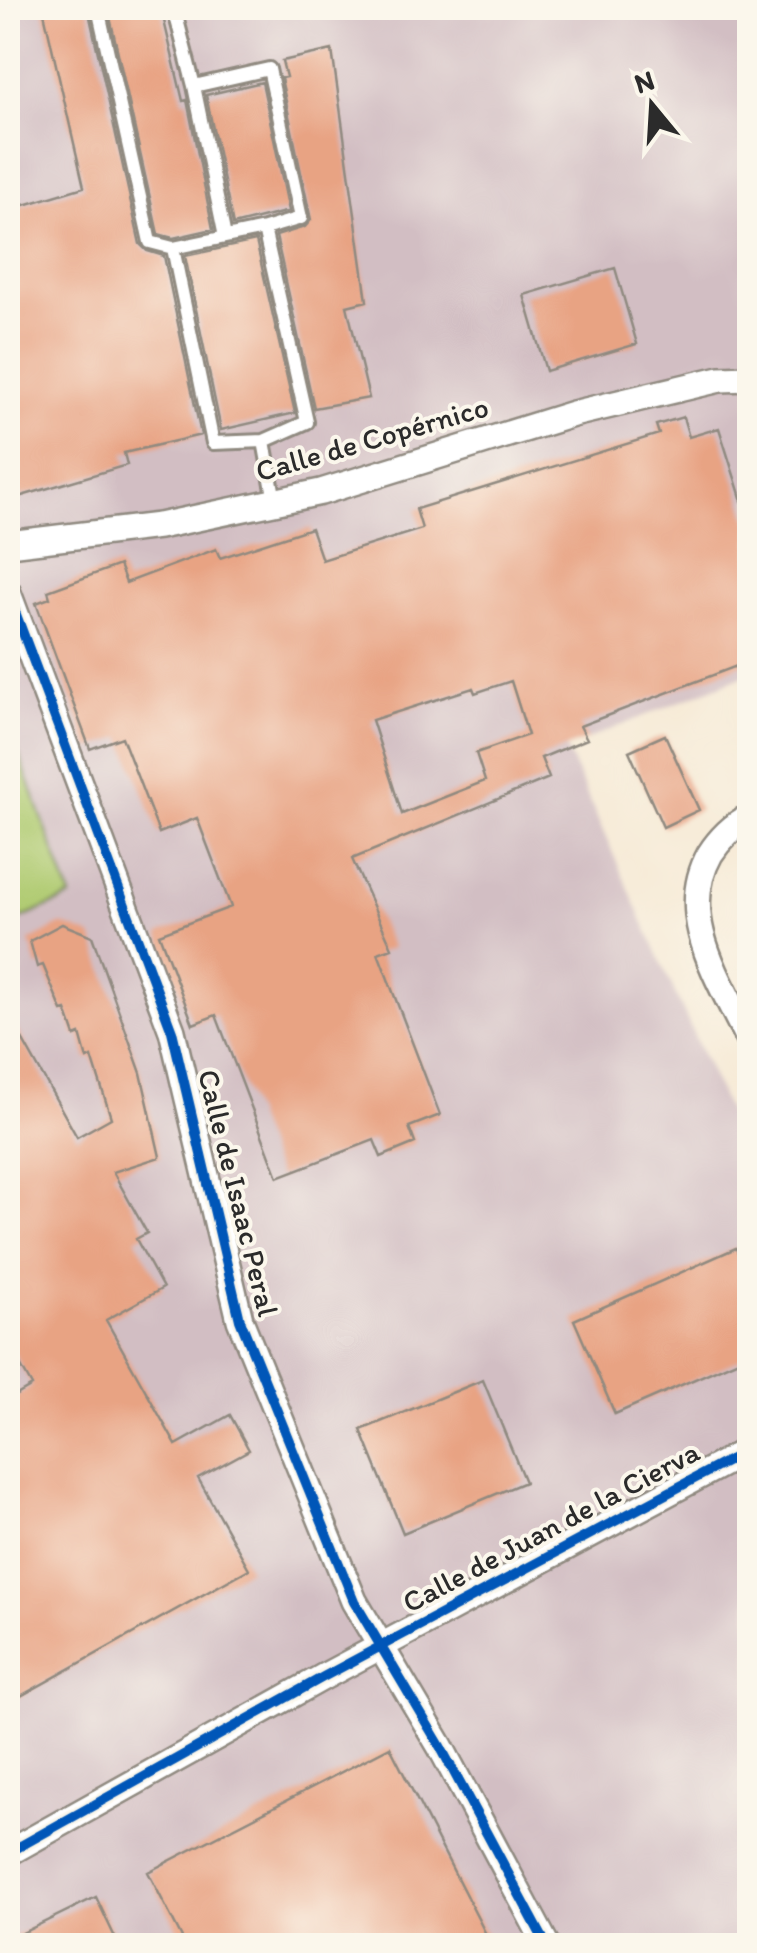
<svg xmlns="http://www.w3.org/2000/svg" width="757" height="1953" font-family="Itim,sans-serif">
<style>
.industrial{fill:#d2bec3}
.green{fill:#afca70;stroke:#6d7a4e;stroke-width:2.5}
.building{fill:#e8a383;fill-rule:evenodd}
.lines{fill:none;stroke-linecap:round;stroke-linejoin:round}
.service-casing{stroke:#908a80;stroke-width:18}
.minor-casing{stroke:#908a80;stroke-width:30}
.service{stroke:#fff;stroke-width:12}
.minor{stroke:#fff;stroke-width:25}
.cycleway-casing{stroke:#fbf7ec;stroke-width:16}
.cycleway{stroke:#0057b8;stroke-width:10}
.labels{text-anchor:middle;stroke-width:8;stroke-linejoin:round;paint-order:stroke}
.street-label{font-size:30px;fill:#2b2b2b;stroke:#fbf7ec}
</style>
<rect width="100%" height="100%" fill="#fbf7ec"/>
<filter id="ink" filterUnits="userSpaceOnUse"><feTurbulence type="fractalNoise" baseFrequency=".01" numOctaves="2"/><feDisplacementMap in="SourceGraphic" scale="20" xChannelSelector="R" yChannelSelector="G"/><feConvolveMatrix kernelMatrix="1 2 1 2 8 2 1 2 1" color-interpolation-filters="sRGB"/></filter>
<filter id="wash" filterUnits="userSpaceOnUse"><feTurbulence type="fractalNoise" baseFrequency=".0048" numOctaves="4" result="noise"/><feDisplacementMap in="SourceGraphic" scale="40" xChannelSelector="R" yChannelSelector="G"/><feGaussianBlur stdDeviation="2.25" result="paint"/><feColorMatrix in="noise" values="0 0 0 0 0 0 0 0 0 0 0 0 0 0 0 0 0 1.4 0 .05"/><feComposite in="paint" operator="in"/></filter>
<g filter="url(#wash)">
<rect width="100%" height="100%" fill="#f6e9d4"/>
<path class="industrial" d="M8 8H749V673L566 748 749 1159V1945L8 1946Z"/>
<path class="green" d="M8 725 71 897 11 923 8 916Z"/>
<g id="blocks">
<path class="building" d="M43 8H88L140 244 147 251 164 256 201 435 124 453 127 465 8 500V210L84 187Z
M108 8H161L183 101 187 100 213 229 173 238 158 234Z
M332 50 367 301 347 306 369 398 314 408 276 236 305 227 311 220 281 78 286 77 282 61Z
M262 82 289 211 233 225 206 95Z
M256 241 295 413 221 430 185 256Z
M615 268 637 344 546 371 524 295Z
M683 417 689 437 719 428 750 526V661L580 726 587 739 541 758 549 778 352 859 392 948 378 953 440 1115 409 1127 415 1143 381 1157 374 1140 278 1177 216 1015 193 1024 159 934 231 907 197 818 159 833 122 737 90 749 36 603 50 598 48 591 119 565 126 583 216 549 220 558 311 528 322 560 422 529 416 509 659 434 656 425ZM511 681 528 735 476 753 485 781 402 814 372 720 473 688 475 693Z
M665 735 699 810 663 827 629 751Z
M62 924 92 936 141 1073 160 1157 113 1172 147 1233 136 1239 163 1288 106 1320 176 1445 230 1415 249 1450 198 1478 249 1569 8 1703V1400L32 1386 8 1343V1014L77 1137 111 1118 92 1057 87 1059 80 1034 75 1036 66 1010 62 1011 43 965 37 967 30 941Z
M736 1248 743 1264 750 1261V1355L615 1414 574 1320Z
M483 1380 525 1482 403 1533 361 1430Z
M390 1747 492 1946H186L148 1872Z
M96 1897 119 1946H8V1940Z"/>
</g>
</g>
<g filter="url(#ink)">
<use href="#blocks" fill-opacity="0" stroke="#908a80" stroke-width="2.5"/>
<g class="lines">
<defs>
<path id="service" d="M98 8 150 242 173 248 213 443 264 441 307 422 264 229 301 218 269 69 194 86 174 8
M194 86 225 237
M173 248 264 229
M264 441 275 501"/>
<path id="minor" d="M8 544 159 526 321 492 573 414 720 379 750 378
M8 593 172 1031 240 1320 354 1601 440 1746 547 1946
M750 817C734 824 719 840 710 854 674 918 723 984 750 1043
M8 1853 325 1676 750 1449"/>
</defs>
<use href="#service" class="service-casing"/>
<use href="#minor" class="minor-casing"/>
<use href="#service" class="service"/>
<use href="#minor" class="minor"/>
<defs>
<path id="cycleway" d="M8 593 172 1031 240 1320 354 1601 440 1746 547 1946
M8 1853 325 1676 750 1449"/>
</defs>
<use href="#cycleway" class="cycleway-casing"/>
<use href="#cycleway" class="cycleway"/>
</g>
</g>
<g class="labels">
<g class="street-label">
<text transform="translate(372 439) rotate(-16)" y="10">Calle de Copérnico</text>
<text transform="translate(238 1193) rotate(76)" y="10">Calle de Isaac Peral</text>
<text transform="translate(551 1527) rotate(-28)" y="10">Calle de Juan de la Cierva</text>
</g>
</g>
<rect width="757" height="1953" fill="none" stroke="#fbf7ec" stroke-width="40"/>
<g transform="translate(652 105) rotate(342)" stroke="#fbf7ec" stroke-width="8" paint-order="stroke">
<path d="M0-8L18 38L0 25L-18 38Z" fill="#2b2b2b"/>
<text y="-15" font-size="28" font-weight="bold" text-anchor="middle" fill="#2b2b2b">N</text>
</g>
</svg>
